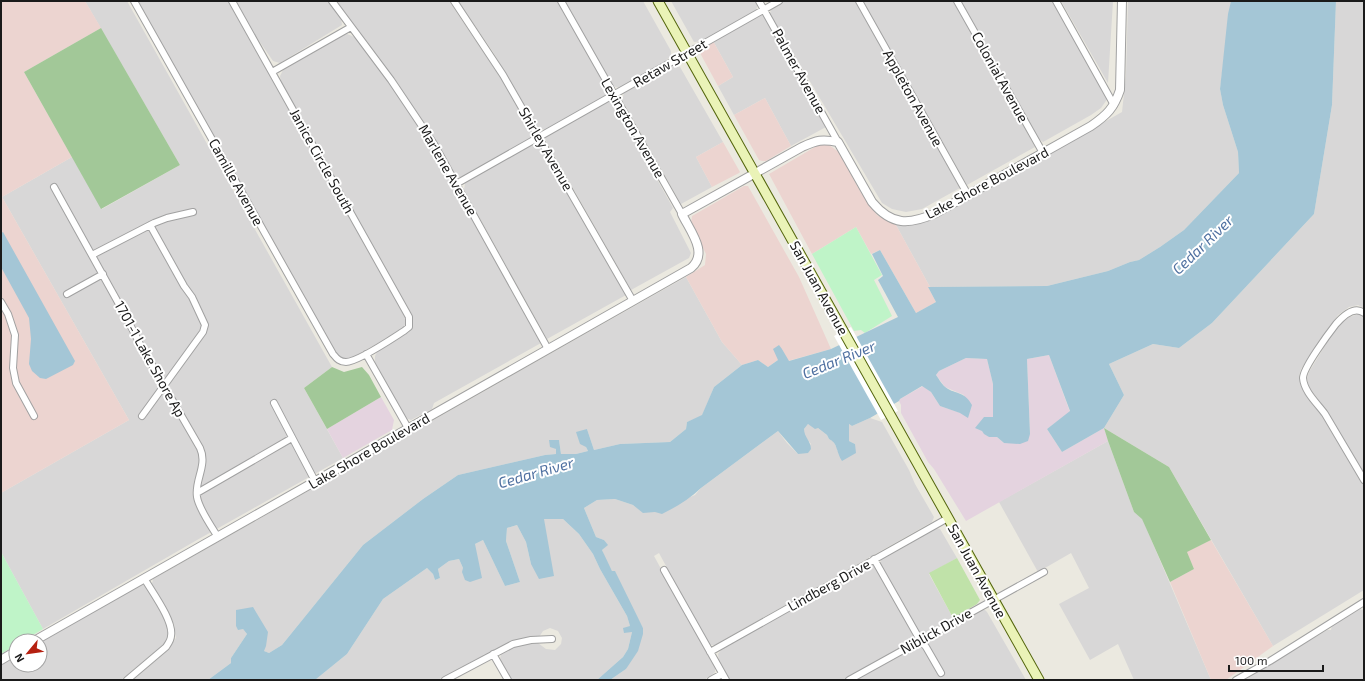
<svg xmlns="http://www.w3.org/2000/svg" width="1365" height="681" font-family="'Exo 2',sans-serif">
<style>
.residential{fill:#d8d7d7}
.commercial{fill:#ecd4d0}
.industrial{fill:#e4d3df}
.grass{fill:#c0e2a9}
.forest{fill:#a2c898}
.park{fill:#bff4c8}
.water{fill:#a4c6d6}
.pier{fill:#fff}
.lines{fill:none;stroke-linecap:round;stroke-linejoin:round}
.minor-casing{stroke:#a1a1a1;stroke-width:8}
.tertiary-casing{stroke:#a1a1a1;stroke-width:10}
.secondary-casing{stroke:#54660d;stroke-width:11}
.minor{stroke:#fff;stroke-width:6}
.tertiary{stroke:#fff;stroke-width:8}
.secondary{stroke:#eaf3b7;stroke-width:9}
.labels{text-anchor:middle;stroke-width:4;stroke-linejoin:round;paint-order:stroke}
.street-label{font-size:14px;fill:#1a1a1a;stroke:#fff}
.water-label{font-size:15px;font-style:italic;fill:#5071a1;stroke:#fff}
</style>
<rect width="100%" height="100%" fill="#ebe9e0"/>
<path class="residential" d="M85 1H127L332 367 304 388 343 458 197 540 43 629 1 552V493L129 420 2 197 72 157 102 209 180 165Z
M137 1H228L406 317V323L403 329 350 359H343L337 355Z
M236 1H328L341 18 342 25 280 63 273 61 255 35Z
M336 1H449L510 92 531 129V139L461 178 455 175 435 142 399 85Z
M458 1H558L608 90V95L546 130 537 128 493 52Z
M565 1H643L671 51V56L663 63 619 88 613 86Z
M671 1H757L758 4 756 10 702 41 694 42Z
M784 1H855L960 188 922 209 906 212 892 209 882 203 770 14 771 9Z
M862 1H953L1035 147 967 185Z
M961 1H1053L1108 98 1101 108 1091 115 1043 142 1039 139Z
M1061 1H1113L1108 83Z
M1128 1H1231L1220 89 1223 105 1238 152 1239 173 1184 230 1160 247 1139 260 1130 262 1108 271 1047 286 930 287 896 225H913L934 218 1122 112 1126 75Z
M1336 1H1364V308L1358 305 1349 307 1338 315 1301 369 1299 376 1304 390 1322 416 1364 486V590L1273 646 1169 467 1104 428 1124 395 1109 364 1153 344 1179 348 1212 323 1314 214 1332 105Z
M759 15H764L826 127 791 146 765 98 734 115 718 86 733 77 713 41Z
M347 34 352 36 357 39 398 95 423 132 448 175 541 343 434 403 432 409 411 420 406 418 375 363V356L378 350 409 332 412 327 413 321 412 315 281 83 280 76 283 70 342 36Z
M673 65 680 67 723 142 696 157 712 187 681 204 622 100 624 93Z
M609 101 614 102 673 208 670 212 691 253 689 258 631 290 546 141 545 137Z
M534 143 540 144 626 295 547 339 464 190 465 183Z
M686 277 722 342 742 365 714 387 702 416 687 422 686 429 670 442 620 444 594 450 587 429 586 447 588 451 576 454H561L559 440 554 447 556 449V454L545 455 458 475 423 499 363 545 282 645 269 653 264 651 237 610 236 626 243 629 247 634 231 658V663L208 680H133L167 651 176 638 174 624 152 584 153 579Z
M1358 314 1363 315 1364 317V473L1325 409 1309 387 1307 378 1309 372 1332 334 1345 319Z
M870 418 882 422 909 470 915 484 934 517 932 522 715 645H710L707 642 659 553 654 556 715 667V672L712 675 704 680H610L626 669 643 628 605 558 602 550 607 545 604 540 596 537 584 508 597 500 615 499 633 505 643 512H655L695 495 701 488 778 431 787 443 798 454 811 444 804 435V429L808 424 818 428 827 435 829 439 833 441 837 448V451L855 444 849 441V424L852 426Z
M1108 441 1134 512 1142 518 1211 680H1134L1118 644 1090 660 1059 604 1089 588 1071 553 1038 572 999 502Z
M544 519H563L579 534 593 554 600 569 627 616 632 632 628 649 623 657 597 680H511L500 660 501 653 509 649 524 644 538 643 546 649 555 650 561 644 562 638 558 631 550 628 543 631 539 637 512 641 438 680H315L347 654 383 599 427 568 433 574 435 580 440 578 438 569 449 561 459 559 463 568 475 544 483 540 505 586 520 582 506 541 507 528 517 525 526 542 531 564Z
M936 528 940 529 957 558 929 574 953 618 923 634 919 632 880 564 881 559Z
M870 564 875 566 914 637 913 641 844 680H729L719 662 718 654 722 649Z
M142 584 146 586 166 620 169 628V635L164 644 121 680H1V663L16 655V665H40V641Z
M1359 609 1364 610V680H1244L1327 630H1331L1332 625Z
M981 610H985L987 612 1026 680H854Z"/>
<path class="commercial" d="M1 1H85L101 28 24 72 72 157 2 197 129 420 1 493Z
M713 41 733 77 718 86 700 53 706 45Z
M765 98 791 146 766 161H762L759 160 734 115Z
M723 142 740 172 739 173 712 187 696 157Z
M820 144 829 145 839 152 860 191 877 215 896 225 930 287H928L936 302 916 313 880 250 871 254 856 227 812 254 769 174Z
M744 186H748L799 277 831 349 788 361 782 349 778 360 768 367 758 360 742 365 722 342 686 277 705 265 706 254 691 224 692 216Z
M1211 540 1273 646 1226 680H1211L1170 582 1194 569 1186 552Z"/>
<path class="industrial" d="M1049 355 1070 412 1047 429 1062 452 1104 428 1108 441 966 521 934 469 928 462 901 413V405L899 401 900 399 923 386 931 392 940 406 961 413 964 395 945 387 936 375 939 371 966 358 987 359 993 384V417L982 431 989 437H997L1004 443 1030 434 1027 359Z
M381 397 394 420 392 430 343 458 327 429Z"/>
<path class="grass" d="M957 558 980 600 977 604 953 618 929 573Z"/>
<path class="forest" d="M101 28 180 165 101 209 24 72Z
M332 367 344 372 362 367 369 375 381 397 327 429 304 388Z
M1104 428 1169 467 1211 540 1187 552 1194 569 1170 582 1142 519 1134 512 1108 441Z"/>
<path class="park" d="M856 227 882 275 874 280 892 316 865 333 861 330 854 331 812 254Z
M1 552 43 629 23 641H16V645L1 654Z"/>
<path class="water" d="M1231 1H1336L1332 105 1314 214 1212 323 1179 348 1153 344 1109 364 1124 395 1104 428 1062 452 1047 429 1070 411 1049 355 1027 359 1030 434 1028 441 1020 444 1004 443 997 437H989L984 434 982 431 975 428 984 417H993V384L987 359 966 358 939 371 936 375C939 379 941 383 944 386 954 395 964 390 972 405L968 418 960 413 940 406 931 392 922 386 900 399 899 401 870 418 852 426 849 424V441L855 444 856 453 842 461C836 452 838 443 829 439L827 435 818 428 815 429 808 424 804 429C804 437 811 441 811 449L808 453 798 454 778 431 701 488C690 499 676 507 662 514L655 512 643 513 633 505 615 499 597 500 584 508 596 537 604 540 608 545 602 550 612 571H615L643 628V634L638 651 626 669 610 680H597L623 657 628 649 632 632 624 633 623 628 630 626 627 616 600 569 593 554 579 534 563 519H544L554 576 539 579 531 564 526 542 517 525 507 528 506 541 520 582 505 586 483 540 475 544 482 578 470 582 465 580 462 572 463 568 459 559 449 561 438 569 440 578 435 580 433 574 427 568 383 599 347 654 315 680H208L231 663V658L247 634 243 629 238 630 236 626V610L253 607 268 632 266 646 264 651 269 653 282 645 363 545 423 499 458 475 545 455 556 454V449L550 447 549 440H559L561 454H576L588 451 586 447 580 444 576 432 587 429 594 450 620 444 670 442 686 429 687 422 702 415 714 387 742 365 758 360 768 367 778 360 773 349 779 345 782 349 789 361 831 349 898 317 878 280 883 276 872 254 880 250 916 313 936 302 928 287 1047 286 1108 271 1130 262 1139 260 1160 247 1184 230 1239 173 1238 152 1223 105 1220 89 1228 14Z
M3 232 75 361 73 365 46 379 40 378 32 371 29 364 31 339 29 318 1 267V233Z"/>
<path class="pier" d="M851 327 898 411 881 420 834 336Z"/>
<g class="lines">
<defs>
<path id="minor" d="M134 1 333 354C337 359 340 362 346 362 358 362 393 338 404 331L409 327V317L232 1
M332 1 391 80 434 144 548 349
M454 1 503 75 633 301
M561 1 682 214
M759 1 838 142
M859 1 968 195
M957 1 1043 153
M1056 1 1114 105
M272 72 351 27
M456 184 779 1
M54 187 125 315 140 344 200 448C208 465 194 481 197 497 199 509 211 526 218 537
M92 255 154 223 167 218 193 212
M67 294 103 274
M1 302 8 314 15 335 13 368 16 383 34 416
M1364 313C1354 305 1343 316 1336 324 1329 333 1303 368 1303 378 1304 392 1318 404 1325 414 1338 436 1351 458 1364 480
M366 354 408 428
M274 403 315 481
M142 416 203 332 205 325 192 297 184 286 150 225
M197 493 292 438
M874 559 920 640 926 647 941 673
M664 570 726 680
M710 652 948 518
M493 654 508 680
M127 680 166 647C168 644 171 640 171 636 174 621 152 592 144 578
M445 680 513 644 531 640 552 639
M711 680 722 674
M849 680 1044 572
M1236 680 1270 661 1364 602"/>
<path id="tertiary" d="M34 641 691 268C709 253 690 231 682 214L802 147C817 140 822 139 838 142L872 202C892 226 909 225 936 213L1091 126C1107 115 1114 108 1120 90L1122 1
M1 660 16 651"/>
<path id="secondary" d="M658 1 1039 680"/>
</defs>
<use href="#minor" class="minor-casing"/>
<use href="#tertiary" class="tertiary-casing"/>
<use href="#secondary" class="secondary-casing"/>
<use href="#minor" class="minor"/>
<use href="#tertiary" class="tertiary"/>
<use href="#secondary" class="secondary"/>
</g>
<g class="labels">
<g class="street-label">
<text transform="translate(670 63) rotate(-30)" y="5">Retaw Street</text>
<text transform="translate(799 71) rotate(61)" y="5">Palmer Avenue</text>
<text transform="translate(1000 77) rotate(61)" y="5">Colonial Avenue</text>
<text transform="translate(913 98) rotate(61)" y="5">Appleton Avenue</text>
<text transform="translate(633 128) rotate(60)" y="5">Lexington Avenue</text>
<text transform="translate(546 149) rotate(60)" y="5">Shirley Avenue</text>
<text transform="translate(322 161) rotate(61)" y="5">Janice Circle South</text>
<text transform="translate(448 170) rotate(60)" y="5">Marlene Avenue</text>
<text transform="translate(236 182) rotate(61)" y="5">Camille Avenue</text>
<text transform="translate(987 183) rotate(-28)" y="5">Lake Shore Boulevard</text>
<text transform="translate(819 288) rotate(61)" y="5">San Juan Avenue</text>
<text transform="translate(150 359) rotate(61)" y="5">1701-1 Lake Shore Ap</text>
<text transform="translate(369 451) rotate(-30)" y="5">Lake Shore Boulevard</text>
<text transform="translate(977 571) rotate(61)" y="5">San Juan Avenue</text>
<text transform="translate(829 585) rotate(-29)" y="5">Lindberg Drive</text>
<text transform="translate(936 631) rotate(-29)" y="5">Niblick Drive</text>
</g>
<g class="water-label">
<text transform="translate(1203 245) rotate(-44)" y="5">Cedar River</text>
<text transform="translate(839 360) rotate(-22)" y="5">Cedar River</text>
<text transform="translate(536 473) rotate(-16)" y="5">Cedar River</text>
</g>
</g>
<rect width="1365" height="681" fill="none" stroke="#1a1a1a" stroke-width="4"/>
<g transform="translate(28 653) rotate(241)"><circle r="19" fill="#ffffff" stroke="#a3a3a3"/>
<path d="M0-3L7 15L0 10L-7 15Z" fill="#b52010"/>
<text y="-6" font-size="11" font-weight="bold" text-anchor="middle" fill="#1a1a1a">N</text>
</g>
<path d="M1229 665v6h94v-6" fill="none" stroke="#1a1a1a" stroke-width="2"/>
<text x="1235" y="665" font-size="12" fill="#1a1a1a" stroke="#ffffff" stroke-width="3" paint-order="stroke">100 m</text>
</svg>
